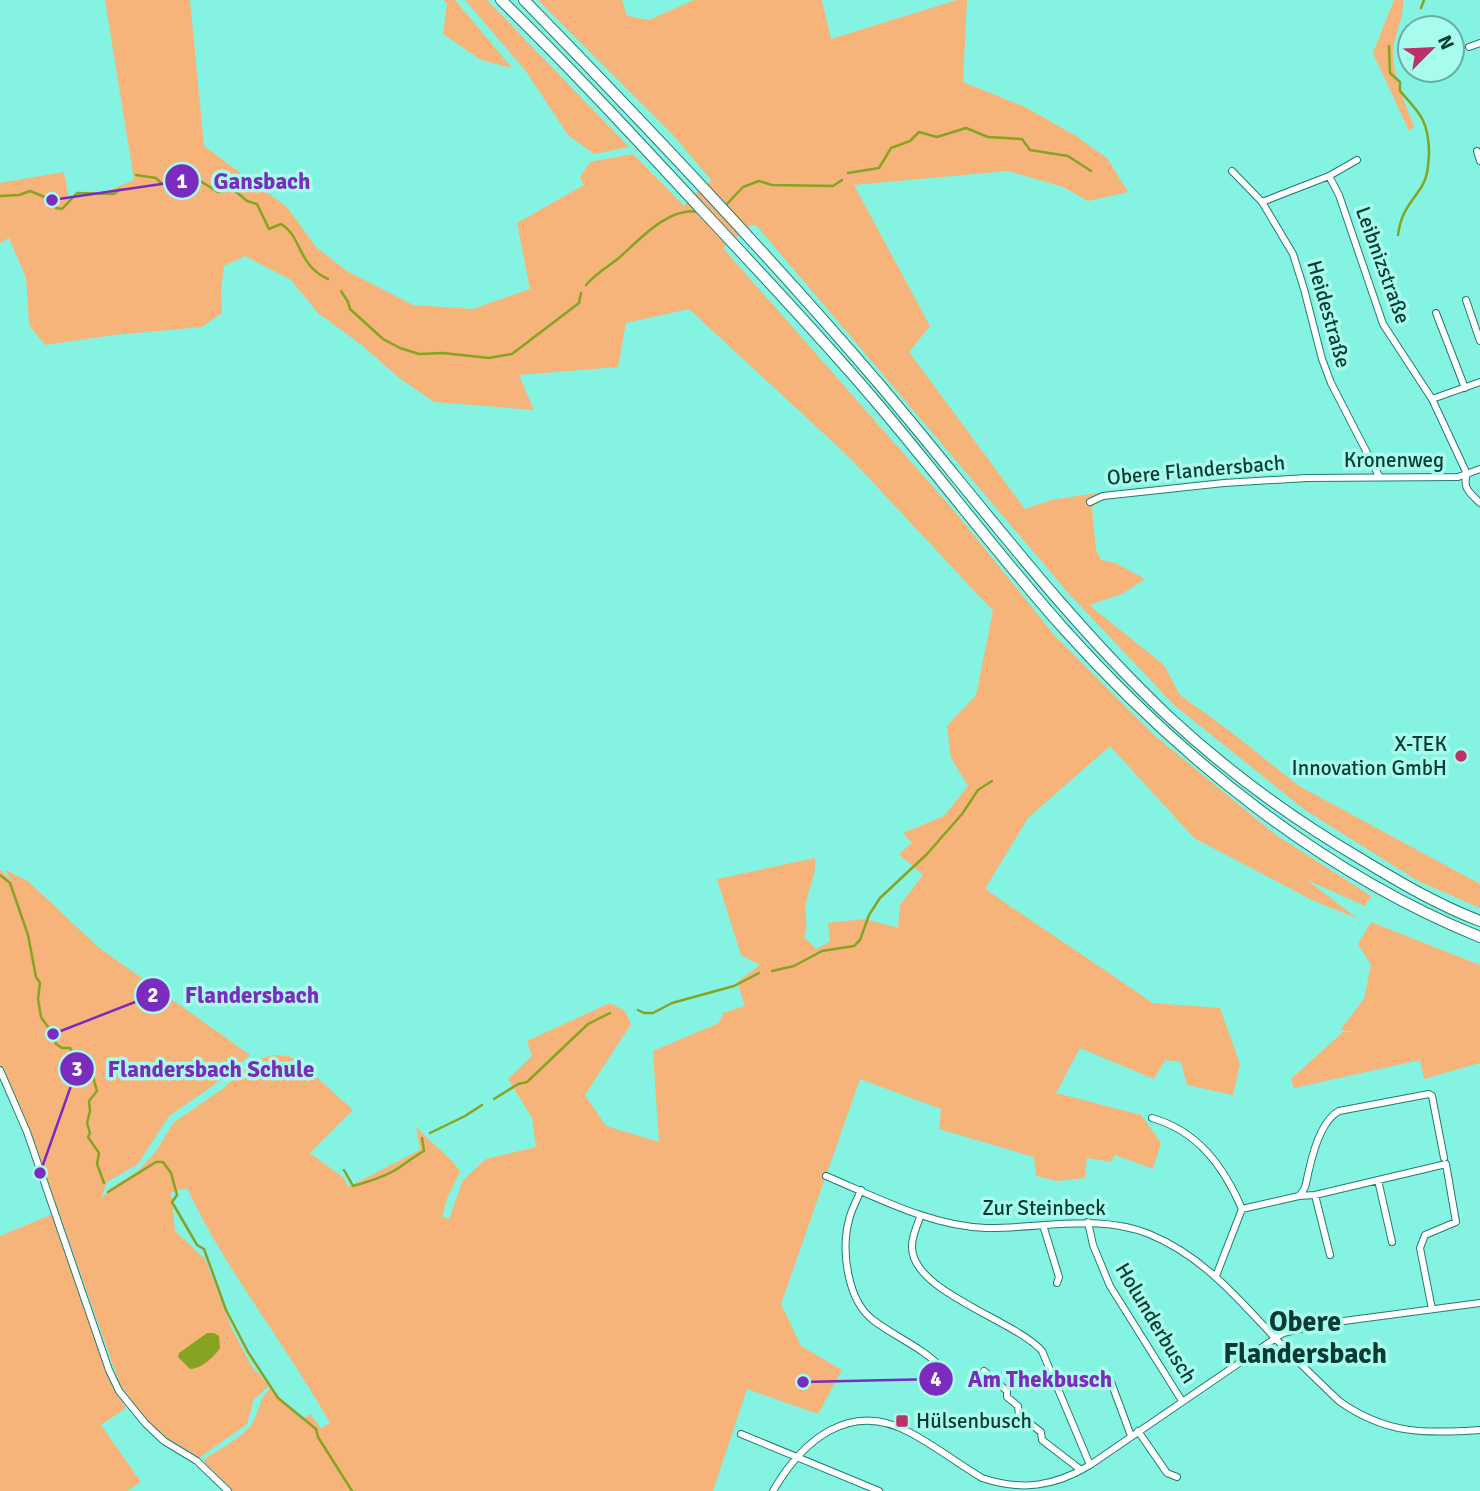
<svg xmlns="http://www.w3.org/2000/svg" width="1480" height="1491" font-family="Signika,sans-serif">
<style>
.green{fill:#f6b47a}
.water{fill:#87a322}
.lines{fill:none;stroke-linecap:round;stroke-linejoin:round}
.stream{stroke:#87a322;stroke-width:2.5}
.street-casing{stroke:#237c70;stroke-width:8}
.highway-casing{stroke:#237c70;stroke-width:12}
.street{stroke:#fff;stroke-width:6}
.highway{stroke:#fff;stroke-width:10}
.poi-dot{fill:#bc3167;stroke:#a8fced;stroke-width:2.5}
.labels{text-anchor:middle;stroke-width:7;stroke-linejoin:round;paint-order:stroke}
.street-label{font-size:21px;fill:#083b34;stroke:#a8fced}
.poi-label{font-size:21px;fill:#083b34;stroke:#a8fced;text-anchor:end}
.district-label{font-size:28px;font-weight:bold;fill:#083b34;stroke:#a8fced}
.leader{fill:none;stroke:#7b2cbf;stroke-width:2.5}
.callout-dot{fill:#7b2cbf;stroke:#a8fced;stroke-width:2.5}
.mark-label{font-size:21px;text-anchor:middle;font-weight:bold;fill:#fff}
.callout-label{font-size:23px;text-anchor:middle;font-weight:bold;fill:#7b2cbf;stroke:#a8fced;stroke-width:7;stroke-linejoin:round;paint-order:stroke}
</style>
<rect width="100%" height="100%" fill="#85f3e1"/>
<path class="green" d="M105 0H190L204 146 287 207 316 247 347 271 413 305 473 309 530 289 517 223 584 185 580 177 590 162 633 154 684 206 703 186 712 181 673 135 538 0H622L627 16 649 20 694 0H822L831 39 957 0H967L963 82 1025 107 1076 136 1107 158 1128 192 1088 201 1063 187 1008 171 854 185 930 326 909 352 1025 509 1051 500 1104 492 1105 499 1098 501 1092 508 1096 550 1101 560 1116 563 1145 579 1122 594 1089 605 1164 665 1180 695 1231 732 1299 786 1480 884V908L1418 881 1305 810 1174 705 1070 595 756 225 750 226 723 248 956 513 1055 636 1154 735 1276 835 1371 896 1365 906 1307 880 1358 919 1312 900 1194 838 1110 746 1028 818 985 889 1153 1003 1220 1008 1240 1064 1233 1095 1187 1085 1181 1062 1165 1060 1154 1079 1080 1048 1056 1093 1141 1115 1161 1143 1153 1169 1115 1155 1111 1162 1087 1158 1085 1178 1057 1181 1036 1176 1034 1157 939 1129 941 1109 860 1079 781 1304 801 1346 842 1370 818 1414 747 1389 713 1491H232L204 1462 205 1459C218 1450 247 1435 253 1422 260 1409 259 1398 271 1388L301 1419 310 1414 321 1428 330 1423C285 1343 226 1271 187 1188L171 1192 175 1231 205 1259 232 1329 251 1365 269 1386 254 1399 247 1424 199 1458 164 1436 150 1425 120 1385 29 1128 0 1064V870L12 880 5 870 28 881 98 947 250 1055 214 1085 169 1116 138 1164 107 1182 101 1199 110 1189 139 1170 157 1150 173 1123 224 1088 250 1062 273 1055 289 1056 302 1064 353 1110 310 1153 344 1178 348 1187 420 1150 416 1127C426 1138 456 1162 460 1172L448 1196 442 1217 449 1219 463 1180 486 1159 536 1147 532 1118 508 1079 532 1056 527 1041 610 1003 625 1011 631 1024 585 1095 606 1126 659 1142 653 1051 719 1023 723 1013 745 1006 737 982 760 965 741 955 717 879 815 858C817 875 809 886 806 903 804 916 809 922 804 937L816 949 830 942 828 923 865 919 898 928 900 905 923 875 899 854 912 843 903 833 944 816 968 786 951 758 947 726 976 695 993 611 850 458 689 309 626 323 618 367 519 375 534 410 434 402 398 377 363 346 318 313 291 280 245 256 224 266 221 291 222 313 202 327 114 335 45 345 29 325 26 278 9 238 0 243V183L64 172 69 199 100 194 134 180Z
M443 0H455L512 68 481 60 443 34 447 4Z
M465 0H487L629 147 594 154 568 135 525 70Z
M1394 0H1403C1405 20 1392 36 1393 55 1394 79 1405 104 1414 126L1409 131 1373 53Z
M1371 922 1480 965V1063L1424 1079 1420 1060 1294 1088 1291 1079 1343 1032H1356L1340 1030 1364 999 1371 965 1358 944Z
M53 1214 106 1371 126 1408 101 1425 141 1482 127 1491H0V1236Z"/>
<path class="water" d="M207 1333H214L219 1336 220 1348C214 1357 201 1369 190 1369L178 1357 179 1353Z"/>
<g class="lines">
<path class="stream" d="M1421 8 1424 0
M1389 46 1390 73 1400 82V91C1421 114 1429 122 1429 154 1428 166 1428 176 1422 186 1410 205 1401 211 1398 235
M848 173 879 168 891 148 910 141 919 132 937 137 966 128 988 137 1022 139 1030 150 1068 156 1091 171
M136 175 156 178 161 183 173 185 182 180 202 182 218 192 233 189 247 201 257 204 269 229 281 224C302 236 297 265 328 279
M0 196 19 195 30 191 52 200 56 208 62 209 77 193 114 194 120 189
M724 207 743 187 759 181 772 185 833 186 842 180
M586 285C596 273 608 267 620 257 639 240 669 206 699 212
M341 291 348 302 350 309 383 339 400 348 419 354 443 353 489 358 512 354 579 303 581 293
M0 875 10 883 28 935 36 977 40 983 38 999 41 1017 53 1034 56 1044 62 1048H70L75 1056 77 1068 81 1070H86L93 1077 97 1091 89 1101 90 1111 87 1123 90 1133 88 1137 99 1153 97 1164 104 1183
M772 971 794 966 822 951 854 946 860 940 869 915 880 898 927 854 962 814 978 790 992 781
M638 1010 644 1013H653L672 1003 734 986 759 973
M494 1099 518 1084 527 1082 588 1024 610 1013
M430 1133 465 1116 482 1105
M344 1170 353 1186C368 1182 387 1176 400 1167 409 1161 415 1156 424 1151L422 1138
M108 1192 156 1162H163L171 1173 177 1195 172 1202 197 1245 204 1249 226 1310 248 1352 278 1398 316 1429 318 1437 352 1491"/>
<defs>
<path id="street" d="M1469 47 1480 43
M1477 151 1480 161
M1232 171 1262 202 1293 254 1304 289 1322 359 1331 383 1379 476
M1329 176 1357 160
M1262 202 1329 176 1339 195 1383 324 1432 399 1467 474C1462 488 1470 493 1480 503
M1466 300 1480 341
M1436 313 1465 388
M1432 399 1480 382
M1090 502 1103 496 1224 483 1307 478 1458 477 1480 469
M0 1070 27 1132 109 1370 119 1391 145 1423 164 1441 197 1461 228 1491
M1152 1118C1198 1131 1224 1167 1242 1209L1216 1276
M826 1176C876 1197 930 1226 986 1228 1041 1229 1096 1213 1149 1234 1201 1255 1237 1297 1274 1337 1295 1359 1317 1380 1339 1401 1385 1434 1425 1434 1480 1430
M1378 1180 1392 1242
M861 1190C857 1200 851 1210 849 1220 841 1250 847 1300 873 1320 895 1337 926 1349 943 1370
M1315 1195 1330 1255
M1299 1196C1307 1188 1306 1181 1309 1170 1313 1152 1322 1120 1339 1111L1429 1094 1432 1096 1444 1158
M1242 1209 1299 1196 1315 1195 1446 1164 1456 1222 1425 1235 1420 1248 1432 1309
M921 1215C917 1225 912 1236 912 1246 910 1291 1015 1320 1042 1351L1090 1465
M1088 1222 1093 1245 1110 1286 1182 1401
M1043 1225 1059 1277 1057 1283
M984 1371 1007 1391V1397L1018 1406 1019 1415 1041 1432 1042 1440 1081 1470
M1103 1379 1111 1382 1131 1436
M1138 1431 1167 1473 1177 1477
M741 1434 879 1491
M773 1491C802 1441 849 1400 909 1432 934 1445 957 1463 982 1478 1021 1491 1054 1487 1090 1465L1283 1333 1321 1324 1480 1303"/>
<path id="highway" d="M501 0C570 67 635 138 700 208 758 270 816 332 871 396 937 473 997 554 1064 629 1177 755 1321 873 1480 937
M524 0C646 125 766 252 880 385 974 496 1061 614 1167 715 1226 770 1291 818 1361 859 1399 882 1438 905 1480 921"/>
</defs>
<use href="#street" class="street-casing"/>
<use href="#highway" class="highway-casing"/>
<use href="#street" class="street"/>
<use href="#highway" class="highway"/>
</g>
<g class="poi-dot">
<circle cx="1461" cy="756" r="7"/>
<rect x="895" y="1414" width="14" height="14" rx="3.5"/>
</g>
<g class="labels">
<g class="street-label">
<text transform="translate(1383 265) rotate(70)" y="7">Leibnizstraße</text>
<text transform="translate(1329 314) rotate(74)" y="7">Heidestraße</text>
<text x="1394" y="467">Kronenweg</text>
<text transform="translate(1196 470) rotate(-5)" y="7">Obere Flandersbach</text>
<text x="1044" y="1215">Zur Steinbeck</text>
<text transform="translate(1156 1323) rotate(59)" y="7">Holunderbusch</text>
</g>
<g class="poi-label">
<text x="1447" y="751">X-TEK<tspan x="1447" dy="24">Innovation GmbH</tspan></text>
<text x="916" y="1428" text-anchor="start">Hülsenbusch</text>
</g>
<g class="district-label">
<text x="1305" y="1331">Obere<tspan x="1305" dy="32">Flandersbach</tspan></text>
</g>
</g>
<path class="leader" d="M52 200L182 181M53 1034L153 995M40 1173L77 1069M803 1382L936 1379"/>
<g class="callout-dot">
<circle cx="52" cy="200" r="7"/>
<circle cx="53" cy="1034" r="7"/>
<circle cx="40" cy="1173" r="7"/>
<circle cx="803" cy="1382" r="7"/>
<circle cx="182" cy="181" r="18"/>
<circle cx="153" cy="995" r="18"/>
<circle cx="77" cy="1069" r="18"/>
<circle cx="936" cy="1379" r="18"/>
</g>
<g class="mark-label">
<text x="182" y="188">1</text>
<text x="153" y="1002">2</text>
<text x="77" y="1076">3</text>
<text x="936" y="1386">4</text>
</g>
<g class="callout-label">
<text x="262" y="189">Gansbach</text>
<text x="252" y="1003">Flandersbach</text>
<text x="211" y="1077">Flandersbach Schule</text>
<text x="1040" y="1387">Am Thekbusch</text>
</g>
<g transform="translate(1431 49) rotate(66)"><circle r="33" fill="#a8fced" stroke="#68afa3" stroke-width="2"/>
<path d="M0-5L12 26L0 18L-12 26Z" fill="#bc3167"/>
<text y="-10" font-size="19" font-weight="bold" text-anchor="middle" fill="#083b34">N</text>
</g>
</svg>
